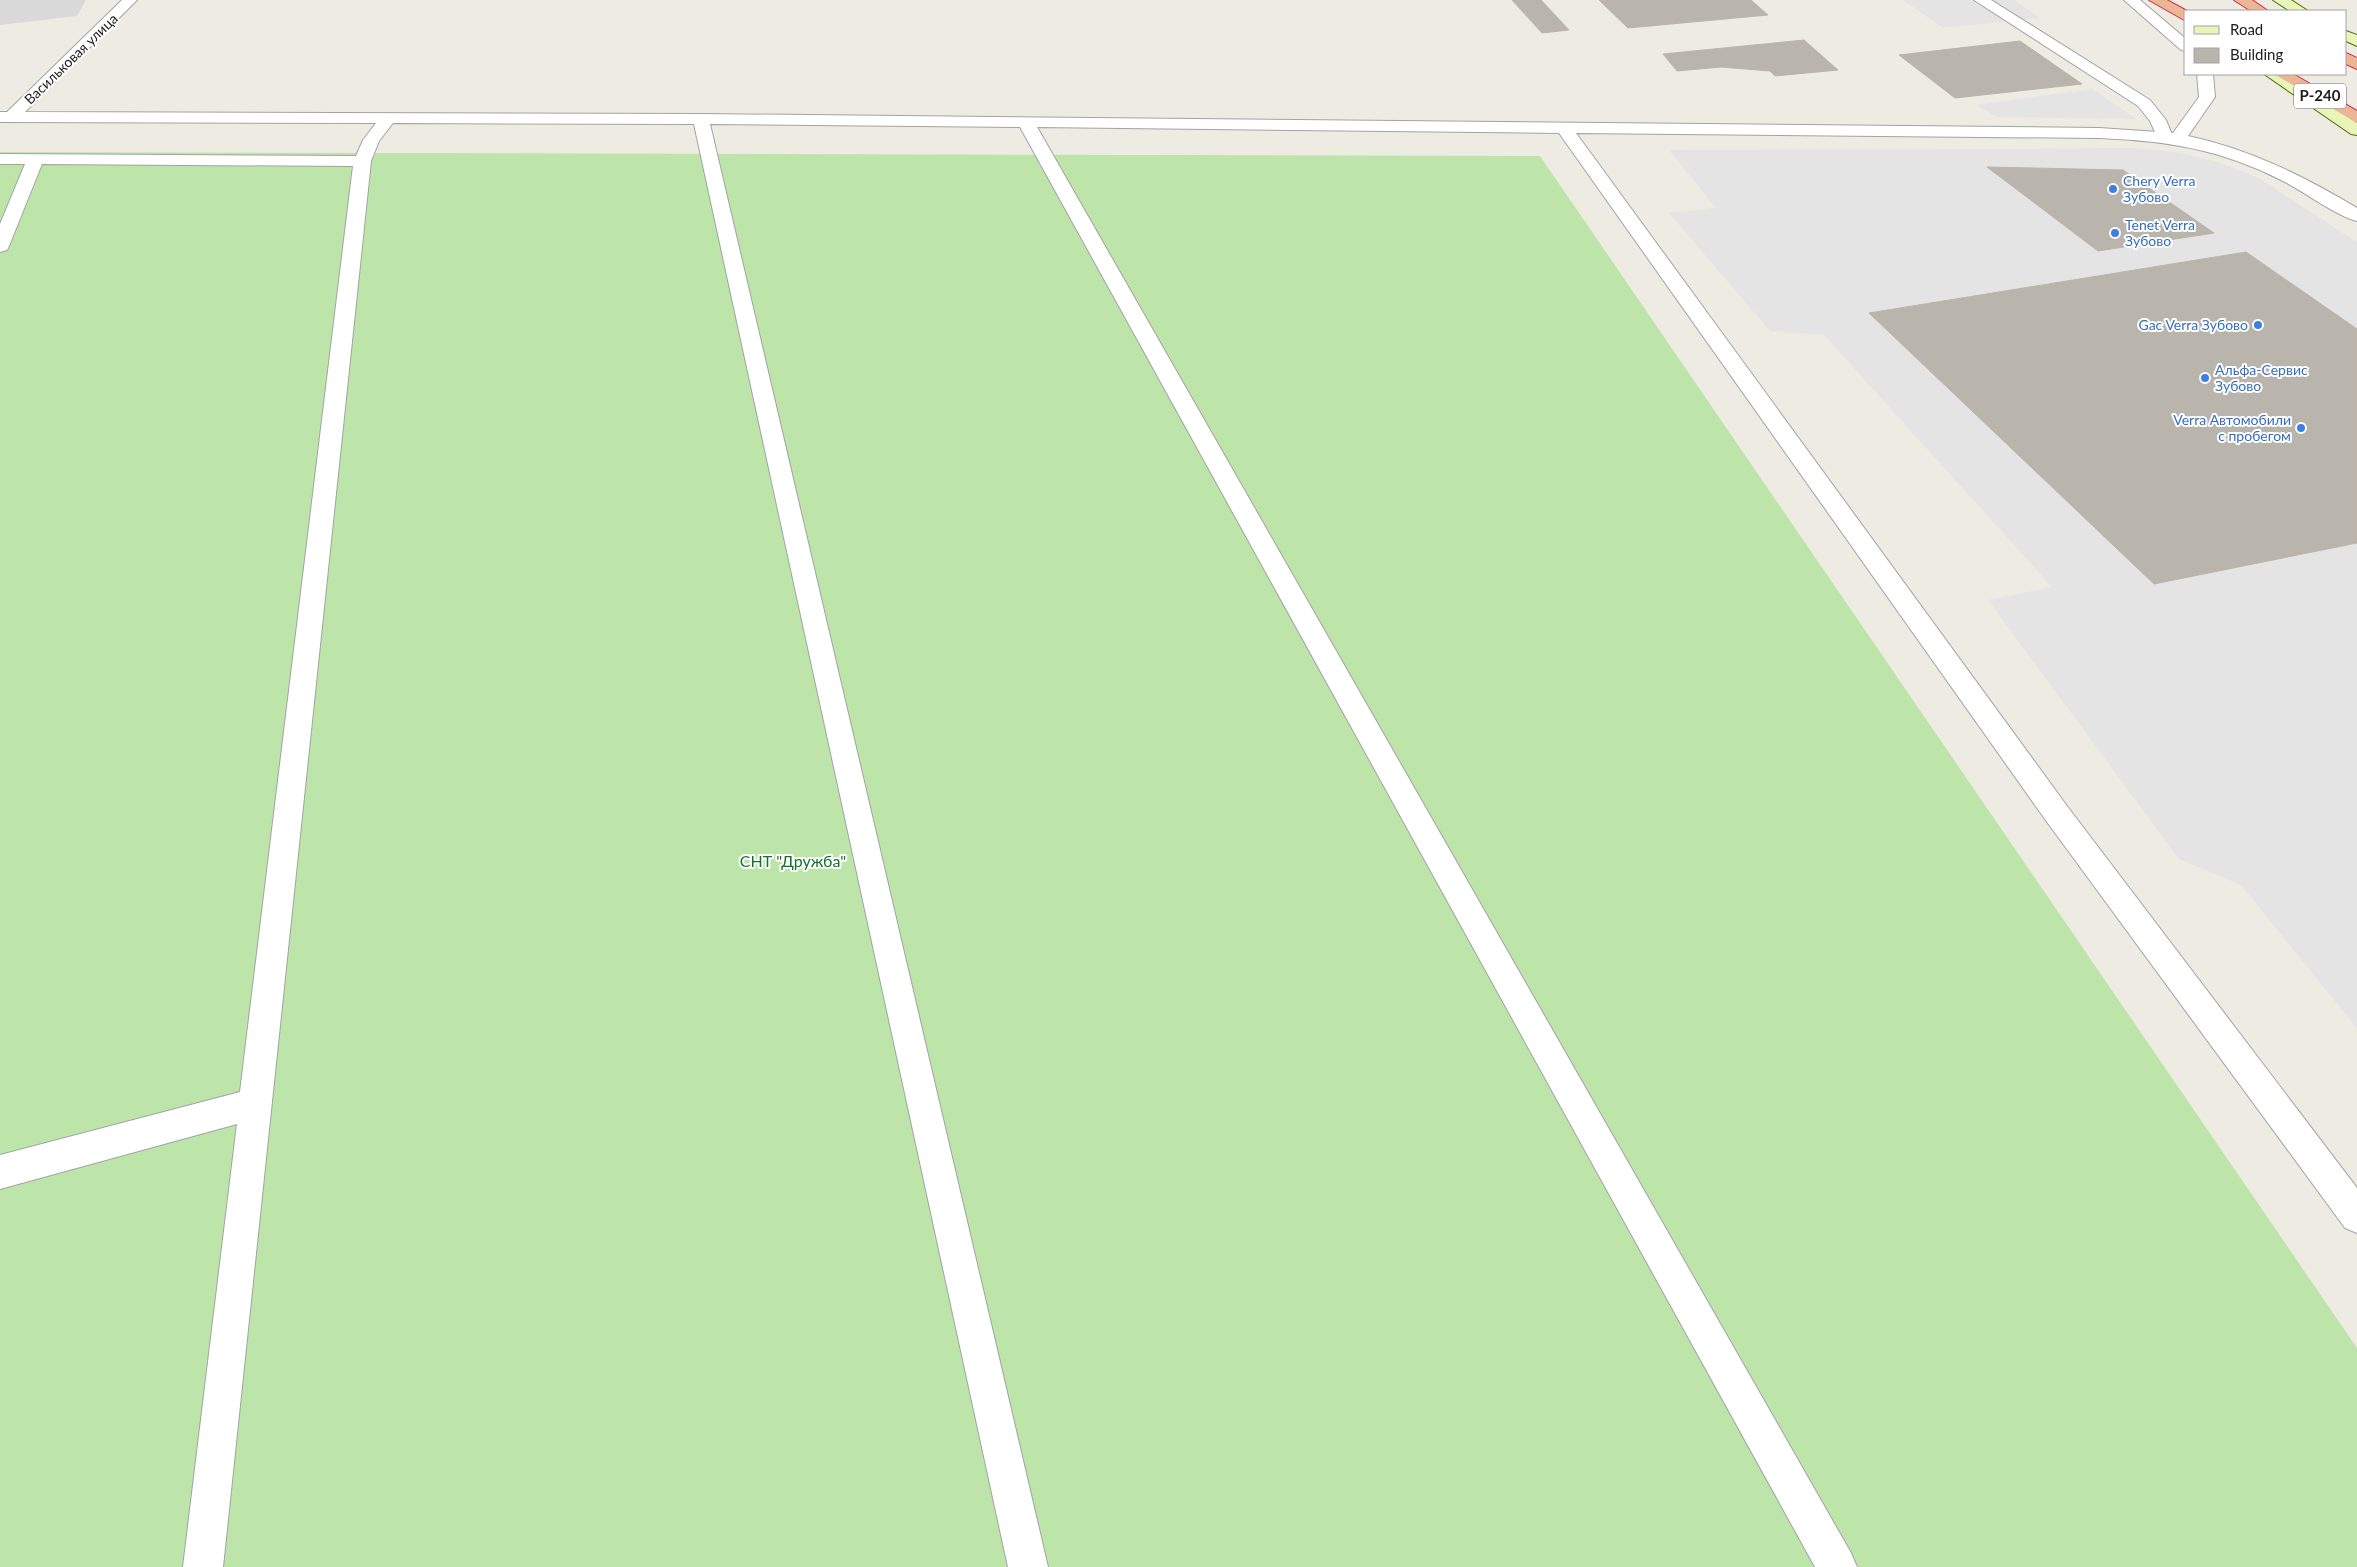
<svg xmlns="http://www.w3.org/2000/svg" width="2357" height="1567" font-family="Lato,sans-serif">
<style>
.residential{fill:#dad9d9}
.grass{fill:#bde5aa}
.parking{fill:#e4e4e4}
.building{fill:#b9b4ac;stroke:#beb4a6}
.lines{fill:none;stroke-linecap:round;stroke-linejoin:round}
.service-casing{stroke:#a3a3a3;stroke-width:2}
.minor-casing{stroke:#a3a3a3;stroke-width:2}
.secondary-casing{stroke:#516c0b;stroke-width:2}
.trunk-casing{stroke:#cd2e4a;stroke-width:2}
.service{fill:#fff;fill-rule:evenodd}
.minor{fill:#fff;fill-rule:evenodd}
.secondary{fill:#e8f5b8;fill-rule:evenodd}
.trunk{fill:#ecb696;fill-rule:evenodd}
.shop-dot{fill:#3f7fe0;stroke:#fff;stroke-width:2}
.labels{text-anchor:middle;stroke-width:4;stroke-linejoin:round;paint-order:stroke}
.far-street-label{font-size:14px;fill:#1c1c1c;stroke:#fff}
.far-shop-label{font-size:14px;fill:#366cbe;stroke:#fff;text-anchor:start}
.shield{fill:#fff;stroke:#606060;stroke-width:1}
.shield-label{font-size:15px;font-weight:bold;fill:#1c1c1c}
.park-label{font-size:16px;fill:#11732a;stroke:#fff}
</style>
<rect width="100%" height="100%" fill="#edebe2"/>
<path class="residential" d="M0 0H86L77 16 0 25Z"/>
<path class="grass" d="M0 152 1540 156 2357 1348V1567H0Z"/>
<path class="parking" d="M1903 0H2014L2040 18 1943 28Z
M2093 89 2136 119 1997 117 1976 105Z
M2137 148 2182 153 2218 162 2257 177 2357 242V1028L2241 885 2179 859 1988 600 2052 587 1824 335 1770 331 1669 213 1716 208 1669 150Z"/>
<path class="building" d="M1512 0H1541L1569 30 1542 33Z
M1599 0H1751L1768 15 1628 28Z
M1804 40 1838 70 1775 76 1770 71 1721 67 1677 71 1663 54Z
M2020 41 2082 84 1955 98 1899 55Z
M1987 167 2123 170 2214 233 2098 251Z
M2246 252 2357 329V543L2154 584 1869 313Z"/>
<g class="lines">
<defs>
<path id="service" d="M1974 0H1991L2150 100 2166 120 2173 137 2171 141H2159L2150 121 2138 106Z"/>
<path id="minor" d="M122 0H137L25 112 701 114 2099 128 2173 133 2199 97 2197 74H2213L2215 97 2188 136C2249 149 2304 176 2357 208V221C2338 217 2303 191 2283 181 2220 149 2169 141 2099 138L1576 133 2067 806 2357 1188V1233L2345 1228 2047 822 1559 133 1037 127 1851 1553 1857 1567H1815L1020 127 710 124 1048 1567H1008L694 124 393 123 379 141 371 161 223 1567H183L237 1124 0 1189V1155L240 1092 353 166 42 164 9 246 7 250 0 252V224L25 164H0V154L356 156 363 140 376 123 0 122V112H7Z
M2124 0H2140L2186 39V51L2181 50Z"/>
<path id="secondary" d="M2273 0H2291L2308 11H2290Z
M2346 31 2357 35V46L2346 41Z
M2264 74H2282L2357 123V135L2351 134Z"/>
<path id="trunk" d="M2149 0H2167L2187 11 2186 21Z
M2234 0H2252L2268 11H2251Z
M2346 53 2357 58V69L2346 64Z
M2274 74H2293L2357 111V123Z"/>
</defs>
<use href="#service" class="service-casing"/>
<use href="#minor" class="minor-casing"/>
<use href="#secondary" class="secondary-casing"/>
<use href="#trunk" class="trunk-casing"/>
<use href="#service" class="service"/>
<use href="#minor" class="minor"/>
<use href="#secondary" class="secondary"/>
<use href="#trunk" class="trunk"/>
</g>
<g class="shop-dot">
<circle cx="2113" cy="189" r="5"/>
<circle cx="2115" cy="233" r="5"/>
<circle cx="2258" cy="325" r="5"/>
<circle cx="2205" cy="378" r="5"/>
<circle cx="2301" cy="428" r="5"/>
</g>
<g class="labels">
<g class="far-street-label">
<text transform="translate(71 59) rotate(-44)" y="5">Васильковая улица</text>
</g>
<g class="far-shop-label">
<text x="2123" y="186">Chery Verra<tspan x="2123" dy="16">Зубово</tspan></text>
<text x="2125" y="230">Tenet Verra<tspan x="2125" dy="16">Зубово</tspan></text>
<text x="2248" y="330" text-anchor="end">Gac Verra Зубово</text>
<text x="2215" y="375">Альфа-Сервис<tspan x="2215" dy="16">Зубово</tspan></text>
<text x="2291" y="425" text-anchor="end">Verra Автомобили<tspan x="2291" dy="16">с пробегом</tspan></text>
</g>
<rect class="shield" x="2294" y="83.5" width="52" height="25" rx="4"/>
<g class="shield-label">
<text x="2320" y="101">Р-240</text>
</g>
<g class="park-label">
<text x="793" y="867">СНТ "Дружба"</text>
</g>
</g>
<rect x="2184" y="10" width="162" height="65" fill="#ffffff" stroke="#a4a4a4"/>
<rect x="2194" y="26" width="25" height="8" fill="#e8f5b8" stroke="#a4a4a4"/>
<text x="2230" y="35" font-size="15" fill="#1c1c1c">Road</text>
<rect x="2194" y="48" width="25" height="15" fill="#b9b4ac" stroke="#a4a4a4"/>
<text x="2230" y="60" font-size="15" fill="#1c1c1c">Building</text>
</svg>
